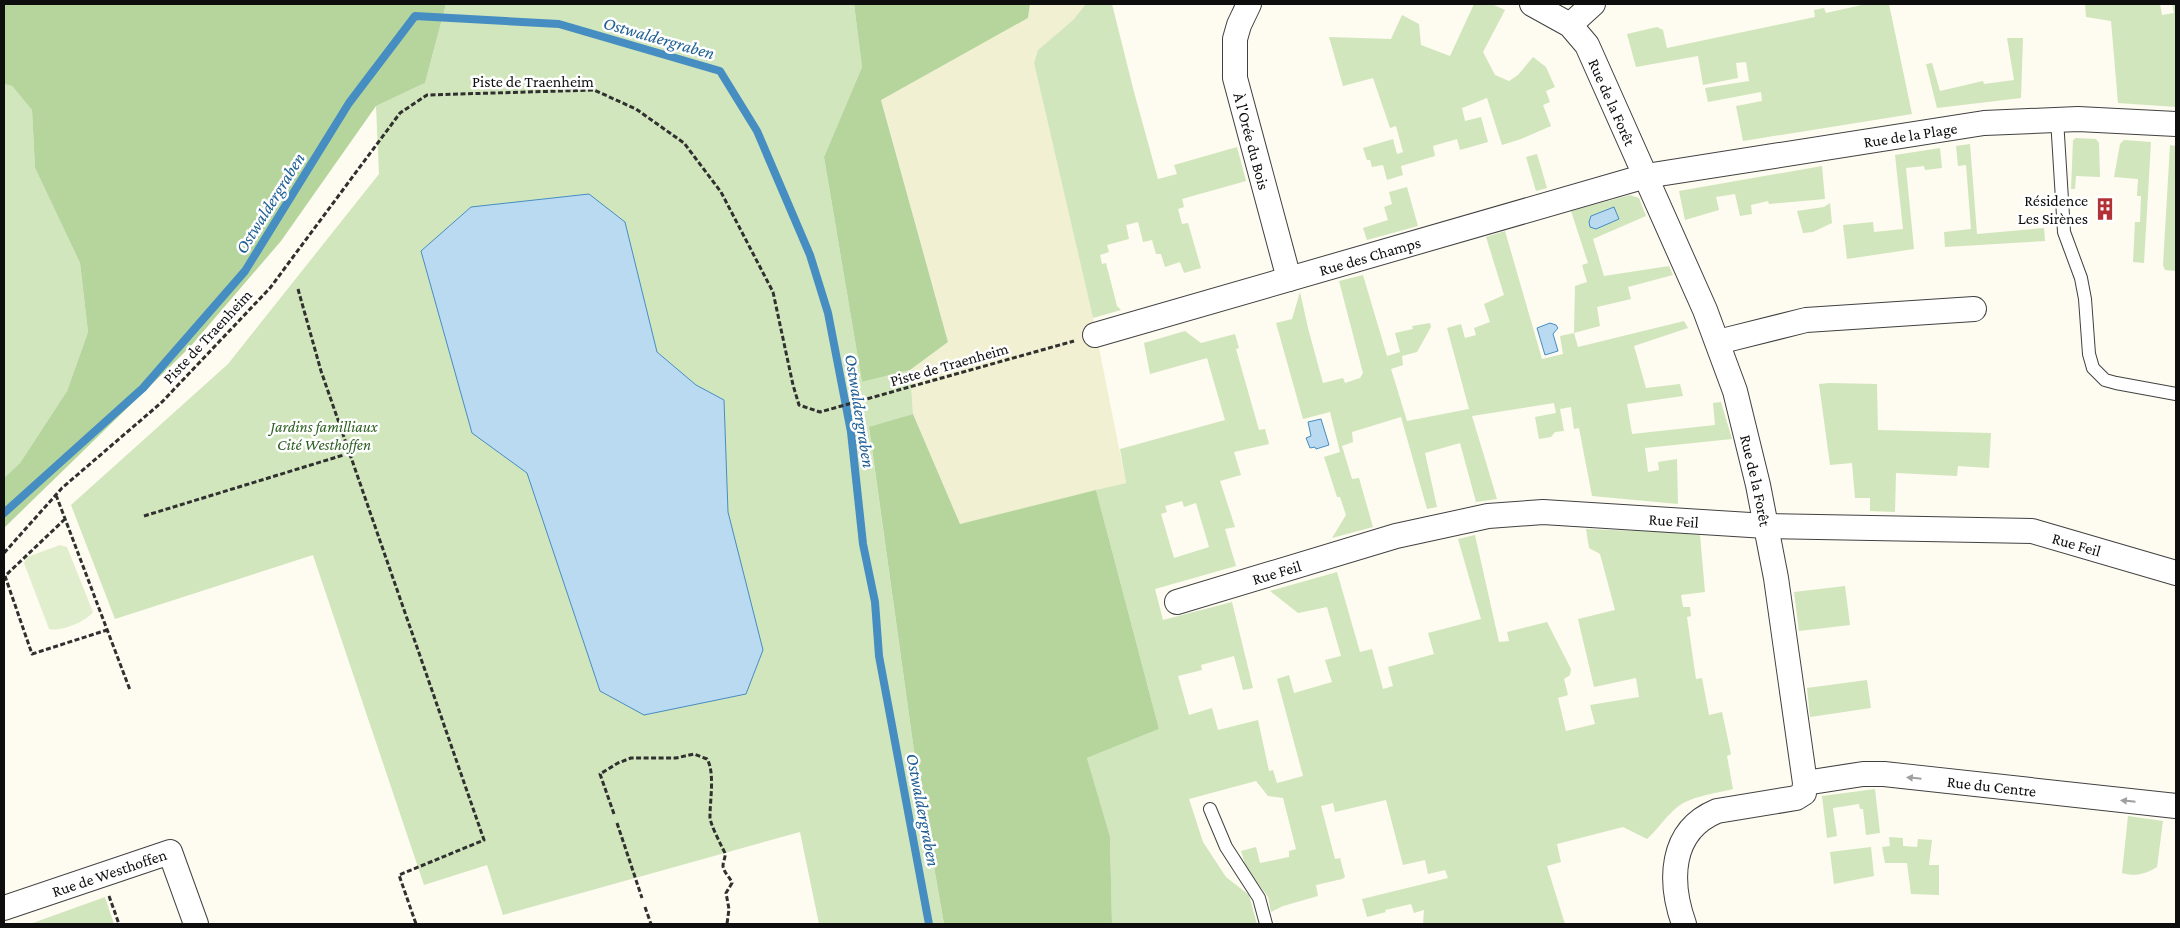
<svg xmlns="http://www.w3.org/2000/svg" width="2180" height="928" font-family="'Crimson Pro',serif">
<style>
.farmland{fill:#f2f0d2}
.green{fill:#d1e6bc;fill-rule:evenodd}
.forest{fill:#b5d59d}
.pitch{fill:#e1eecd}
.water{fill:#b9daf1;stroke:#468dc2}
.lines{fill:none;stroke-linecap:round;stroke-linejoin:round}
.stream{stroke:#468dc2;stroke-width:8}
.service-casing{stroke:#414141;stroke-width:14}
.minor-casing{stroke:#414141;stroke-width:26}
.path{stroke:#303030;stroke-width:3;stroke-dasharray:5 2.5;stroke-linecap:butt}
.service{stroke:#fff;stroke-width:12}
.minor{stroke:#fff;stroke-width:24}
.oneway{fill:#9f9f9f}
.labels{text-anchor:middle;stroke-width:5;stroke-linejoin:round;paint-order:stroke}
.street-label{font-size:16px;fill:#0e0e0e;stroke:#fff}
.poi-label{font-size:16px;fill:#0e0e0e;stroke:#fff;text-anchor:end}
.park-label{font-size:16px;font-style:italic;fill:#2e6023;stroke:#fff}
.water-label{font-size:18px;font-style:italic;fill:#216095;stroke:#fff}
</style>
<rect width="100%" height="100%" fill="#fefbf0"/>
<path class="farmland" d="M1030 4H1086L1073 20 1038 50 1034 63 1093 318 1126 483 960 524 913 414 910 370 948 342 881 99 1028 18Z"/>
<path class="green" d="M446 4H854L862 67 824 157 862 382 910 370 913 414 869 428 915 758 944 924H819L800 832 503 915 487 865 424 885 313 555 115 619 71 505 228 364 379 174 376 106 425 83Z
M1086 4H1112L1134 92 1158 179 1177 174 1174 165 1237 147 1246 181 1182 199 1184 207 1178 209 1182 224 1188 223 1201 268 1184 273 1180 262 1165 267 1161 254H1156L1152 240 1143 242 1138 222 1126 225 1129 239 1107 245 1109 252 1100 255 1102 264 1106 263 1117 306 1121 310 1093 318 1034 63 1038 50 1073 20Z
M1474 4H1492L1505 10 1483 52 1495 75 1509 81 1518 75 1533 57 1546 67 1555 87 1546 91 1550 102 1543 105 1551 126 1521 139 1502 145 1487 98 1462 108 1465 121 1481 117 1488 142 1460 150 1457 139 1433 146 1435 156 1401 166 1403 175 1387 180 1383 165 1372 167 1370 160H1367L1363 148 1393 139 1397 154 1403 152 1396 126 1390 128 1373 78 1343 86 1329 37 1391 39 1402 15 1419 24 1421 45 1450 56Z
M1866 4H1889L1912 114 1743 141 1736 106 1762 101 1761 92 1708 102 1705 88 1749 81 1746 62 1736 63 1738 78 1703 85 1698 56 1636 67 1627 34 1657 27 1663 30 1667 48 1815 17 1814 10 1824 8 1826 13Z
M2085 4H2160L2162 15 2174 13 2172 4H2176V107L2118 103 2111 21 2086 17Z
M2007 38H2023L2021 98 1937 108 1926 64 1932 63 1940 91 1983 81 1984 84 2014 80Z
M4 84 12 86 32 110 35 168 80 263 88 332 67 391 20 463 4 478Z
M2076 138 2096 139 2099 143 2100 177 2076 176 2075 189H2071L2073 140Z
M2124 140 2151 142 2144 263 2133 262 2135 222H2140L2141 196H2137L2138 179 2114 177 2120 144Z
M1970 144 1977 234 2044 228 2045 241 1945 247 1944 232 1971 229 1966 165 1958 166 1956 146Z
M2170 145 2176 146V271L2165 270 2163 265Z
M1940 148 1942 168 1925 170 1924 166 1906 168 1914 249 1847 259 1843 225 1873 222 1874 232 1903 229 1895 155Z
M1537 154 1547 188 1536 191 1526 157Z
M1822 166 1825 199 1769 204 1768 201 1751 205 1752 214 1740 216 1735 194 1716 197 1719 210 1685 220 1679 191Z
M1407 187 1418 226 1367 240 1363 228 1388 220 1384 207 1392 204 1389 192Z
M1630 195 1639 198 1646 216 1593 239 1604 276 1669 266 1673 275 1628 287 1631 299 1597 307 1600 326 1574 333 1578 347 1684 321 1688 328 1634 346 1646 388 1680 384 1683 396 1627 404 1632 434 1715 425 1713 403 1721 402 1732 439 1645 448 1648 472 1659 470 1658 462 1677 459 1678 504 1592 496 1579 428 1574 429 1571 407 1560 409 1564 431 1555 432 1551 437 1539 439 1535 417 1556 413 1554 403 1472 416 1497 499 1476 502 1460 443 1425 453 1437 507 1427 509 1401 417 1352 432 1353 442 1342 446 1352 479 1359 478 1373 527 1332 538 1346 515 1340 497H1337L1324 457 1340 452 1330 412 1303 419 1276 323 1292 319 1300 292 1308 328 1323 383 1343 378 1345 383 1360 378 1363 373 1339 281 1363 275 1387 356 1400 352 1395 333 1413 329 1412 326 1430 323 1431 327 1417 352 1402 356 1403 365 1391 369 1407 421 1469 409 1447 328 1461 324 1465 338 1476 335 1474 328 1490 322 1484 304 1504 295 1486 237 1505 231 1542 359 1563 354 1560 336 1574 333 1575 286 1587 282 1582 265 1588 263 1571 211Z
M1830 203 1832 223 1813 232 1803 233 1797 211 1824 207Z
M1185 331 1201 343 1235 334 1239 348 1236 349 1259 430 1265 429 1269 444 1234 452 1241 475 1220 481 1235 527 1225 529 1236 566 1155 589 1163 620 1232 602 1253 688 1243 690 1234 656 1201 665 1202 670 1178 676 1189 715 1212 708 1218 730 1258 720 1269 771 1273 770 1277 783 1303 776 1277 679 1289 675 1294 693 1332 682 1325 660 1341 656 1327 607 1298 613 1270 591 1337 572 1360 652 1372 649 1383 689 1393 686 1388 667 1434 654 1428 633 1481 619 1458 539 1475 535 1499 642 1509 641 1507 632 1547 622 1571 669 1570 675 1564 679 1568 695 1558 698 1566 731 1595 724 1590 705 1639 697 1636 678 1594 687 1578 619 1615 610 1600 554 1589 548 1586 529 1666 532 1700 535 1705 592 1681 595 1683 607H1690L1691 616 1687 617 1696 679 1702 678 1709 715 1722 712 1731 754 1727 756 1733 789C1714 794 1688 796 1674 810 1664 819 1657 830 1647 839L1623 827 1557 844 1561 862 1547 866 1565 924H1423L1424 910 1414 913 1411 904 1385 910 1386 912 1367 917 1362 899 1448 878 1445 870 1428 874 1425 860 1403 865 1386 800 1335 812 1333 803 1321 806 1335 859 1340 858 1345 877 1342 879 1316 885 1318 896 1283 906 1271 912 1268 897 1246 867 1241 851 1256 847 1260 863 1289 857V851L1296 849 1283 798 1268 796 1256 781 1189 799 1203 842 1226 877 1249 895 1257 924H1112L1110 838 1087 758 1159 729 1096 490 1126 483 1120 449 1225 420 1207 358 1150 374 1144 343ZM1182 501 1184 507 1196 503 1209 547 1174 558 1161 514 1167 512 1165 506Z
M1829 383 1877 384 1878 430 1991 433 1989 468 1958 466 1957 476 1896 473 1895 512 1870 511V498H1855L1852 463 1830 465 1819 384Z
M1845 586 1850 625 1799 631 1794 592Z
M1867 680 1871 708 1810 717 1807 688Z
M1875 789 1880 833 1866 835 1863 809H1860L1859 804 1833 808 1837 836 1827 838 1822 796Z
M2128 816 2163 821 2157 867C2146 874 2135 877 2122 873Z
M1889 837 1903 838V846L1917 847 1918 839 1932 840 1929 865H1939V895L1911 894 1907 863H1885L1882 847 1890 846Z
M1871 847 1874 876 1834 884 1830 852Z
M105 897 114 924H30Z"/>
<path class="forest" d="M4 4H446L425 83 376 106 281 241 190 347 4 528V478L20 463 67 391 88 332 80 263 35 168 32 110 12 86 4 84Z
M854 4H1030L1028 18 881 100 948 342 910 370 862 382 824 157 862 67Z
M913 414 960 524 1096 490 1159 729 1087 758 1110 837 1112 924H944L915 758 869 427Z"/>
<path class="pitch" d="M60 545 67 547 93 612C87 621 61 632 49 629L24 563 27 557Z"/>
<path class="water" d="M589 194 625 222 657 352 696 385 724 400 728 512 763 650 746 694 644 715 600 691 527 473 472 433 421 251 471 207Z
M1614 207 1619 219 1596 229 1590 227 1589 222 1591 216Z
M1550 323 1556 325 1558 328 1553 334 1558 351 1545 355 1537 328Z
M1321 419 1329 445 1316 449 1315 447 1310 448 1306 438 1311 436 1308 422Z"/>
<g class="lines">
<path class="stream" d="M4 513 143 388 245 271 349 103 415 16 559 24 720 71 757 131 810 255 828 313 851 432 863 544 875 602 879 656 929 924"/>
<defs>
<path id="service" d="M2057 119 2064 232 2081 278 2085 299 2089 354 2093 368 2105 380 2116 383 2176 394
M1210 809 1226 847 1259 898 1266 924"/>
<g id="minor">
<path id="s1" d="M1249 4 1239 25 1235 39V78L1289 279"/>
<path id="s2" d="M1532 4 1570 25 1587 45 1705 310 1735 391 1758 485 1776 578 1805 783 1804 793 1796 798 1717 811C1669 831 1669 882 1684 924"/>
<path d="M1570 25 1593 4"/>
<path id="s3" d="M1095 335 1646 176 1984 123 2078 119 2176 124"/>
<path d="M1718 342 1806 320 1974 309"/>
<path id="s4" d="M1177 602 1396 536 1488 516 1543 512 1766 526 2032 531 2176 573"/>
<path id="s5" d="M1805 783 1863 774H1884L2176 806"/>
<path id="s6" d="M4 908 170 852 196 924"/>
</g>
</defs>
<use href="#service" class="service-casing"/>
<use href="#minor" class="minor-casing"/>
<path class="path" d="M298 289 321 371 484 840 399 875 416 924
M56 495 130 690
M144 516 350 453
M65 519 5 576 32 654 107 630
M4 553 62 488 162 402 270 288 400 113 427 95 594 90 636 109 684 143 721 192 773 292 793 385 799 405 820 412 1074 341
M614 814 600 774 618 763 631 758H676L694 754 707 759C715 772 710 800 710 816 709 822 721 845 724 851 727 856 723 860 723 866 724 873 730 877 732 883L726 893 729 909 727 924
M617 823 642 898
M109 896 119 924
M645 907 651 924"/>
<use href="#service" class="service"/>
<use href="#minor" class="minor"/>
</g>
<defs><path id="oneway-solid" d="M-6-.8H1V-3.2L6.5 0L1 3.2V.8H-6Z" transform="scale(1.25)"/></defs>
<g class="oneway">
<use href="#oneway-solid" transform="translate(1914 778) rotate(-174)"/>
<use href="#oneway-solid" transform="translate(2128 801) rotate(-174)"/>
</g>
<defs>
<symbol id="building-bare" viewBox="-9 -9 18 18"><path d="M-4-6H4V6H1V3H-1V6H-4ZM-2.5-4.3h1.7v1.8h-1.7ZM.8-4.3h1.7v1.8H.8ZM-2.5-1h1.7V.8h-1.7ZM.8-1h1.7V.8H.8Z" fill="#b23134" stroke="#fff" stroke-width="2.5" paint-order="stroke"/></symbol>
</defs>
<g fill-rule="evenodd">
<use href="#building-bare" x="2089" y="193" width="32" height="32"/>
</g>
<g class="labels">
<g class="street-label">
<text x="533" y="87">Piste de Traenheim</text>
<text dy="6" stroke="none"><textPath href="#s2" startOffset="132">Rue de la Forêt</textPath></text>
<text dy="6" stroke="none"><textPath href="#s3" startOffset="841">Rue de la Plage</textPath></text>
<text dy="6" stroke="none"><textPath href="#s1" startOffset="142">À l'Orée du Bois</textPath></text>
<text dy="6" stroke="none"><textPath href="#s3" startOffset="286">Rue des Champs</textPath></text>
<text transform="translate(207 336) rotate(-47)" y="6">Piste de Traenheim</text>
<text transform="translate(949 364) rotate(-16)" y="6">Piste de Traenheim</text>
<text dy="6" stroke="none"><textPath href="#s2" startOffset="538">Rue de la Forêt</textPath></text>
<text dy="6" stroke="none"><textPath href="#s4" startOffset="509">Rue Feil</textPath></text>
<text dy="6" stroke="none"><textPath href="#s4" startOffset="914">Rue Feil</textPath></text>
<text dy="6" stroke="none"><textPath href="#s4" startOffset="104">Rue Feil</textPath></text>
<text dy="6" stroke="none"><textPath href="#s5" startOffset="188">Rue du Centre</textPath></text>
<text dy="6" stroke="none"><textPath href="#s6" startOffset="111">Rue de Westhoffen</textPath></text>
</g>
<g class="poi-label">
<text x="2088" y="206">Résidence<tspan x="2088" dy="18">Les Sirènes</tspan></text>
</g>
<g class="park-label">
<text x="324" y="432">Jardins familliaux<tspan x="324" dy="18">Cité Westhoffen</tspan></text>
</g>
<g class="water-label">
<text transform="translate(659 38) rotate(16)" y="6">Ostwaldergraben</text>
<text transform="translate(270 203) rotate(-58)" y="6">Ostwaldergraben</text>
<text transform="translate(860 411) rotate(81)" y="6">Ostwaldergraben</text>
<text transform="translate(923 810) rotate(79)" y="6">Ostwaldergraben</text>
</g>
</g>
<rect width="2180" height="928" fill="none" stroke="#0e0e0e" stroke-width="10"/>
</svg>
